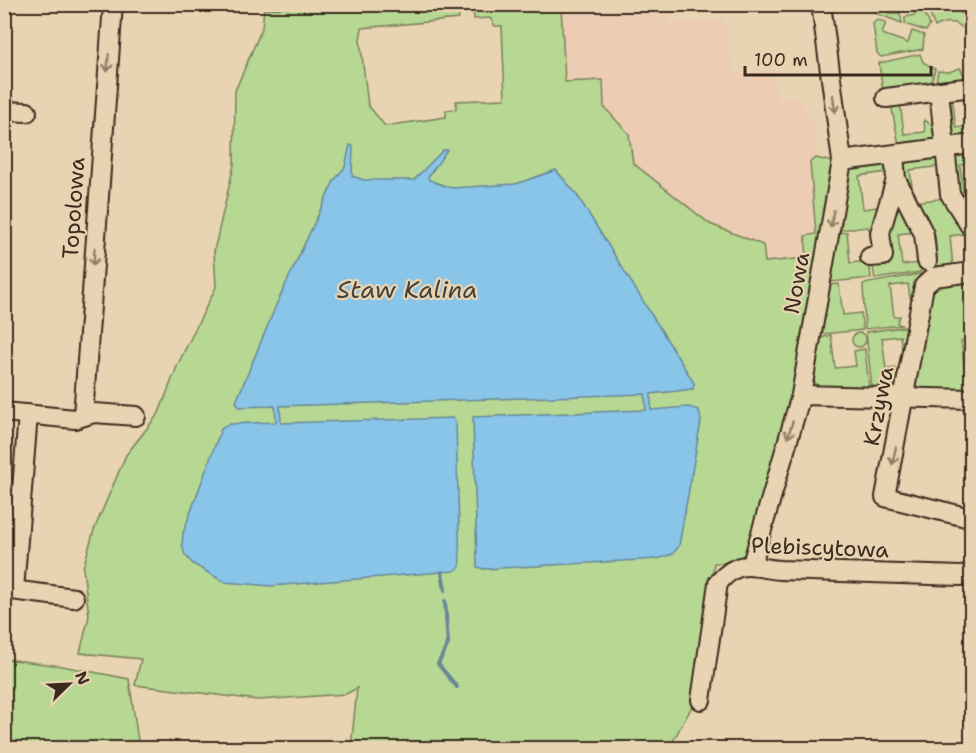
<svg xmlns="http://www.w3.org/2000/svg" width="976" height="753" font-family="'Shantell Sans',sans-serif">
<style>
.built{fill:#ecccb3}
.green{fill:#b6d892;stroke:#788158;stroke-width:1.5}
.water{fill:#88c5e8;stroke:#698797;stroke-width:1.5}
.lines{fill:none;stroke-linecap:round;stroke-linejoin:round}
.stream{stroke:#698797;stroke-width:4}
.minor-casing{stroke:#3b2a1e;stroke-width:22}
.minor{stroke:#e8d4b2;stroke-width:18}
.oneway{stroke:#927f68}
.labels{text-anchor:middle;stroke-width:4.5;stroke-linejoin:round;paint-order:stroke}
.street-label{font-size:22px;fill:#3b2a1e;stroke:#e8d4b2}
.water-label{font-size:24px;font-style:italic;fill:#47413c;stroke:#e8d4b2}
</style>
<rect width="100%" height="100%" fill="#e8d4b2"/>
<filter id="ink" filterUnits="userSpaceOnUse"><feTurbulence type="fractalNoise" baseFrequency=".0167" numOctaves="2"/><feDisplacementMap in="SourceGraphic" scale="12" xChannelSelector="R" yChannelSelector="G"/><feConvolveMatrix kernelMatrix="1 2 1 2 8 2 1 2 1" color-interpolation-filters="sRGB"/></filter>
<g filter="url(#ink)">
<path class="built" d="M561 5H667L669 24 724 18 733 73 774 70 778 101 797 98 812 117 818 157 810 162 816 235 807 258 765 262 762 245 710 224 633 163 629 134 604 107 565 82Z"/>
<path class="green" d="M377 4 458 5 459 19 362 28 360 39 368 105 385 126 446 117V110L456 109V101L505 99 502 26H495L490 18 474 19 473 5H561L565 82 603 80 604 107 629 134 633 163 710 224 763 245 765 262 807 258 805 236 816 234 810 162 816 158 837 163 799 379 749 549C738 562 730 563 714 563L695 701 669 748 596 746 597 748H351L357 688 346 694 258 700 135 685 141 659 80 653 89 616 83 568 94 530 126 455 159 413 178 364 216 287 214 251 234 165 235 91 262 28 264 9Z
M871 5H894L888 6 889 14 900 13 902 23 875 13Z
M900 5H920L930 25 926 31 905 24V17L915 15 914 7 900 8Z
M925 5H971V14L950 6 928 12Z
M941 10 958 11 971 19V28L966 31C957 21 947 20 935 27L930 15Z
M877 20 886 22 882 34 908 43 912 31 924 35 923 49 881 57 877 53 873 24Z
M920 54 923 62 935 69 931 85 883 92 879 63Z
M960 68 969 83 935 88 938 71 949 72Z
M945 94 952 96 956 128 971 126V139L952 140Z
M900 102 904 134 925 132 924 120 936 127 939 140 899 145 891 104Z
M971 150V163L960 165 964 196H971V222L955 200 953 156Z
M937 154 942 166 910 170 914 202 946 198 971 233 950 236 953 267 971 268 925 272 924 263 937 261 935 236 926 231 900 171V162Z
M887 163V172L859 176 863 209 885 206 876 229 869 230 868 227 839 230 850 167Z
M904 204 917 232 898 234 902 265 921 263V272L875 279 872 261 893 205Z
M847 232 850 263 869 261 871 278 830 282 839 233Z
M920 274 917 297 910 298 908 284 890 286 894 317 900 316 897 323 901 325 865 329 863 284Z
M971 276V339L961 341 965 371H971V391L916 390 912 383 934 286Z
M839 284 843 315 861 313 863 330 822 334 830 285Z
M911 326 907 349H902L900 336 882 338 886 369 904 367 898 388 872 389 866 332Z
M852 340a7 7 0 1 1 14 0a7 7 0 1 1-14 0Z
M831 335 835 368 856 366 854 351 865 349 869 388 818 387C808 377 818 352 820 338Z
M5 659 62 666 129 679 139 748H5Z"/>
<path class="water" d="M350 145 353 146 352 176 364 180H414L443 150H447L428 177 429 180 451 188 516 184 556 170 577 195 694 383 693 389 651 394V410L688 407 699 410 701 421 679 546 673 554 657 559 484 569 477 567V563L473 417 646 410 645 394 280 406 281 423 453 418 456 424 460 567 454 571 271 586 224 582 193 564 185 555 182 545 183 533 221 429 229 424 276 422 275 406 239 407 236 402 277 303 334 181 345 167Z"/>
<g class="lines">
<path class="stream" d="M442 572 445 590
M445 601 448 644 438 664 457 687"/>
<defs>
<path id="minor" d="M939 91 950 194 972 229
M886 98 972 87
M4 111 27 112
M894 155 896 179 924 234 927 261
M842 161 972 144
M870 257 883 256 880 233 896 179
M972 272 934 277 924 286 885 497 966 517 972 521
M801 395 972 399
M4 412 75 419 94 413 136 416
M83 416 113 4
M752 564 801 395 842 161 821 4
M4 589 74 598
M14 590 28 414
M701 700 718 583C740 557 753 568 780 570L961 576 972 573"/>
</defs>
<use href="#minor" class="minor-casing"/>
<use href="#minor" class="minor"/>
</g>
<defs><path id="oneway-shaft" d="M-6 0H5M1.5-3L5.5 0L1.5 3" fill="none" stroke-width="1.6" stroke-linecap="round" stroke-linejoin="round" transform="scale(1.5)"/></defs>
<g class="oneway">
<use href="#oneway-shaft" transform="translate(108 63) rotate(94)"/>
<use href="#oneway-shaft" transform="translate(834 104) rotate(83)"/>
<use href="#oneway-shaft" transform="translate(832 219) rotate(100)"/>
<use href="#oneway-shaft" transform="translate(94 257) rotate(94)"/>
<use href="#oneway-shaft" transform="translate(790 430) rotate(107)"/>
<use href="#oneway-shaft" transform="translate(894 456) rotate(102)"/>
</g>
</g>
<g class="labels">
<g class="street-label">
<text transform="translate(73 208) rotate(-86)" y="8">Topolowa</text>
<text transform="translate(796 283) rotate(-80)" y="8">Nowa</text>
<text transform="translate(878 406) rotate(-79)" y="8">Krzywa</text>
<text transform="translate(820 547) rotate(2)" y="8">Plebiscytowa</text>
</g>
<g class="water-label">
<text x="407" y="298">Staw Kalina</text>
</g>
</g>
<rect width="976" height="753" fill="none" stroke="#e8d4b2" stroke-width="24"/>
<rect x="12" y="12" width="952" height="729" fill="none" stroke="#3b2a1e" stroke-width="2" filter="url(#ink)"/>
<g transform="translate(69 684) rotate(66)" stroke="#e8d4b2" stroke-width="4.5" paint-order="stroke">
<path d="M0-4.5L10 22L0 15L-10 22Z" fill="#3b2a1e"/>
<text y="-9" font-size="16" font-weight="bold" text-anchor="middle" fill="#3b2a1e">N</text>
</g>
<path d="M745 66v9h186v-9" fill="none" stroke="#3b2a1e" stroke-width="3"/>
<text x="754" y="66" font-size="18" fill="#3b2a1e" stroke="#e8d4b2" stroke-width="4.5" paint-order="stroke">100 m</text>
</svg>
